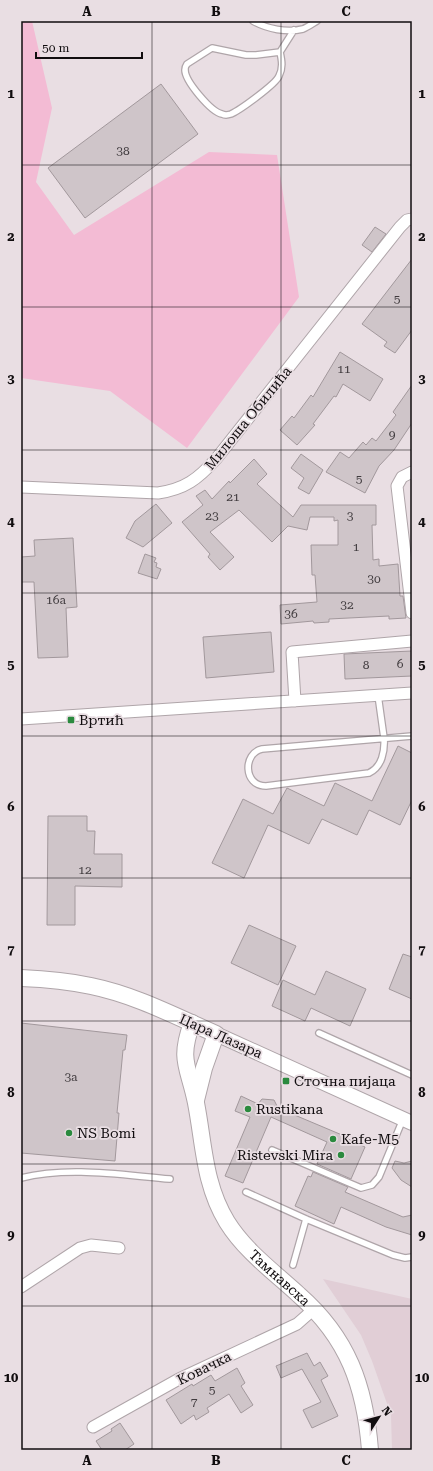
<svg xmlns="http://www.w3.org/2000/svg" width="433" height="1471" font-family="'Roboto Serif',serif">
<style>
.built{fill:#e1ced6}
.green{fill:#f3bbd4}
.building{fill:#cfc5c9;stroke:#a2989c}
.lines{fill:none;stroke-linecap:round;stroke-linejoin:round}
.service-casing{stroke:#afa5a9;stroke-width:8}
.minor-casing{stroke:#afa5a9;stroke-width:13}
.tertiary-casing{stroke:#afa5a9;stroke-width:16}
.secondary-casing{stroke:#afa5a9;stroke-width:18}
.service{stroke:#fff;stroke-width:5.5}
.minor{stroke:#fff;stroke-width:11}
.tertiary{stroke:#fff;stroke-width:14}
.secondary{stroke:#fff;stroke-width:16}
.grid{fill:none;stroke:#110d0f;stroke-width:1;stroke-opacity:0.55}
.poi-dot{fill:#2a8a3e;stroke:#e9dee3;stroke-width:1.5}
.labels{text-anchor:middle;stroke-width:3.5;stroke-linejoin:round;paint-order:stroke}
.number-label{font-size:12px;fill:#403b3e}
.street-label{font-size:14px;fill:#110d0f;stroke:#e9dee3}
.poi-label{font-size:14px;fill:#110d0f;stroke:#e9dee3;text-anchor:start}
.neatline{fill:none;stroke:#110d0f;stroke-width:1.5}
.grid-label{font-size:13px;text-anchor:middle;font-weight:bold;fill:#110d0f}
</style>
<rect width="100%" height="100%" fill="#e9dee3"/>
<path class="built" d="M323 1279 412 1299V1450H392L391 1415 372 1361 361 1335Z"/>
<path class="green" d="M21 21H32L52 108 36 182 74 235 209 152 277 155 299 297 187 448 110 391 21 378Z"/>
<path class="building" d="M161 84 198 134 85 218 48 168Z
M375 227 386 234 372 252 362 245Z
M412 259V330L395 353 384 346 387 342 362 324Z
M340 352 383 379 370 401 343 384 336 397 334 396 313 424 315 425 297 445 280 430 292 416 294 418 311 395 313 397Z
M412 385V423L394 450 379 466 365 493 326 472 340 452 349 458 363 442 366 445 372 438 376 441 396 415 393 412Z
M301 454 323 470 309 494 298 488 304 478 291 468Z
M254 459 267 474 257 484 293 517 301 505H376V525H372L373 560 379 559V566L398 564 400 596H403L406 618 389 619V616L329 619V622L314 623 313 621 281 624 280 605 317 602 315 575H312L311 545H338V520L334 521V517H310L307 530 288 526 272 542 239 510 210 532 234 557 220 570 208 557 210 554 182 522 203 505 196 496 205 490 212 499 229 481 230 483Z
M156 504 172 523 143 547 126 538 135 521Z
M73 538 77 607 66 608 68 657 38 658 34 582H21V557L35 556 34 540Z
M145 554 156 558 154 562 157 563 156 567 161 569 157 579 138 573Z
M271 632 274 672 206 678 203 637Z
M412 651V676L345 679 344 654Z
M398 746 412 753V800L400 825 369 810 357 835 322 819 309 844 268 825 244 878 212 863 243 799 273 814 287 788 324 806 335 783 372 801Z
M48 816H87V831H95L94 854H122V887L75 886V925H47Z
M249 925 296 946 278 985 231 963Z
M403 954 412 957V999L389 989Z
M326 971 366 989 350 1026 311 1008 305 1021 272 1006 283 980 315 995Z
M21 1023 127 1035 125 1050H123L117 1113H119L115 1161 21 1153Z
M241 1096 258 1104 262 1099 274 1100 278 1108 342 1135V1136L365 1147 351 1179 317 1164 327 1142 271 1117 243 1183 225 1176 250 1117 235 1111Z
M395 1161 404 1163 412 1161V1187L401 1180 392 1168Z
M313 1172 348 1187 345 1192 403 1217 412 1215V1235L386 1227 341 1207 334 1224 295 1206 308 1176 311 1177Z
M307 1353 314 1366 320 1362 328 1376 321 1380 338 1416 312 1428 303 1410 321 1402 302 1369 281 1378 276 1366Z
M237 1368 245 1383 241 1386 253 1405 241 1413 229 1394 207 1408 209 1412 196 1420 194 1415 181 1424 166 1400 192 1384 193 1386 211 1375 215 1381Z
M120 1423 134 1444 125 1450H102L96 1441 112 1431 111 1429Z"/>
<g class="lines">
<defs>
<path id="service" d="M253 21C267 29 287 33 303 29 308 27 312 24 317 21
M280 52 256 55H246L212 48 187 64C185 67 185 67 185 70 185 81 211 112 222 114 224 115 228 115 231 114 240 110 276 84 279 76 283 68 282 61 280 52L294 30
M378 695 384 738C385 751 382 767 369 773L266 786C243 786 243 753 262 749L412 736
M319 1033 412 1075
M272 1150 361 1188 372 1185 379 1177 403 1119
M21 1178C69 1166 121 1175 170 1179
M246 1192 306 1219 393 1255 405 1258 412 1257
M293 1265 306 1219"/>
<path id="minor" d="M412 472 402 477 397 486 412 613
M21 487 158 493C185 489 198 479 216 459L400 227 407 220 412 219
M295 701 292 652 412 641
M21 719 412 693
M21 1287 80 1248 91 1245 119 1248
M93 1427 179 1379 297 1324 314 1309"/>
<path id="tertiary" d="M216 1034 412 1123"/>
<g id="secondary">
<path d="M21 978C45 979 68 981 91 986 135 995 175 1016 216 1034L204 1068 196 1100"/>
<path id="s1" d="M192 1023C178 1061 189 1067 196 1103 204 1144 204 1185 227 1222 245 1251 274 1272 299 1295 348 1338 365 1386 370 1450"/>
</g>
</defs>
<use href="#service" class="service-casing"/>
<use href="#minor" class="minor-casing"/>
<use href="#tertiary" class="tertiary-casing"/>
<use href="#secondary" class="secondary-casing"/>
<use href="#service" class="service"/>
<use href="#minor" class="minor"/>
<use href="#tertiary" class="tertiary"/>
<use href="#secondary" class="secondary"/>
</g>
<path class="grid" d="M152 21V1450M281 21V1450M21 165H412M21 307H412M21 450H412M21 593H412M21 736H412M21 878H412M21 1021H412M21 1164H412M21 1306H412"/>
<g class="poi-dot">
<rect x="67" y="716" width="8" height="8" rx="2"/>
<rect x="282" y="1077" width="8" height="8" rx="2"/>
<circle cx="248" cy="1109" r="4"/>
<circle cx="69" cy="1133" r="4"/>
<circle cx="333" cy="1139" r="4"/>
<circle cx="341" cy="1155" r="4"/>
</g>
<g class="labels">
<g class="number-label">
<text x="123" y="155">38</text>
<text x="397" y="303">5</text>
<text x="344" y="373">11</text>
<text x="392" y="439">9</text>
<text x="359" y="483">5</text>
<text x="233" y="501">21</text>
<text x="212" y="520">23</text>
<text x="350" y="520">3</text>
<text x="356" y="551">1</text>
<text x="374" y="583">30</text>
<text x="56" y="604">16a</text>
<text x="347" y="609">32</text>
<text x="291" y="618">36</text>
<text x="400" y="668">6</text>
<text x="366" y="669">8</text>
<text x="85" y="874">12</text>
<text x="71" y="1081">3a</text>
<text x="212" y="1394">5</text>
<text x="194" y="1406">7</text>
</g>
<g class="street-label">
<text transform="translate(248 418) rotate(-51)" y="5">Милоша Обилића</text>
<text transform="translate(221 1036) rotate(24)" y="5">Цара Лазара</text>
<text dy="5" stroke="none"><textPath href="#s1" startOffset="283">Тамнавска</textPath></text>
<text transform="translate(204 1368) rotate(-26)" y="5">Ковачка</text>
</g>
<g class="poi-label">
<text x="79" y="725">Вртић</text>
<text x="294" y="1086">Сточна пијаца</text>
<text x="256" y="1114">Rustikana</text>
<text x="77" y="1138">NS Bomi</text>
<text x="341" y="1144">Kafe-M5</text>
<text x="333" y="1160" text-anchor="end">Ristevski Mira</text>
</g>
</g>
<rect width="433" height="1471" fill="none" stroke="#e9dee3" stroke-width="44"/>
<g transform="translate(379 1417) rotate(54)" stroke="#e9dee3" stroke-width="3" paint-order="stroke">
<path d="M0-3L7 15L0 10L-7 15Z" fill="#110d0f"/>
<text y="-6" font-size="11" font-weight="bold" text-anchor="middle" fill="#110d0f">N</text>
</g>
<path d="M36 52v6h106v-6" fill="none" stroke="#110d0f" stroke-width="2"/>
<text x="42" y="52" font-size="12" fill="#110d0f" stroke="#e9dee3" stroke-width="3" paint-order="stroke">50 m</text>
<rect x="22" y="22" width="389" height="1427" class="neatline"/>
<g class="grid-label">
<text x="87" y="16">A</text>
<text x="216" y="16">B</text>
<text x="346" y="16">C</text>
<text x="11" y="98">1</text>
<text x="422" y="98">1</text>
<text x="11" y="241">2</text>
<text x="422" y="241">2</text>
<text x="11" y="383">3</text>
<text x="422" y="383">3</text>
<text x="11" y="526">4</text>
<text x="422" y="526">4</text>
<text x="11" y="669">5</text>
<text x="422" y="669">5</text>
<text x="11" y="811">6</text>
<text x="422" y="811">6</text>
<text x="11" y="954">7</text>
<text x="422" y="954">7</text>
<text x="11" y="1097">8</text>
<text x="422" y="1097">8</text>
<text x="11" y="1239">9</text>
<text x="422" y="1239">9</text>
<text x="11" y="1382">10</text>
<text x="422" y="1382">10</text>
<text x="87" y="1465">A</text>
<text x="216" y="1465">B</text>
<text x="346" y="1465">C</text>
</g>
</svg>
